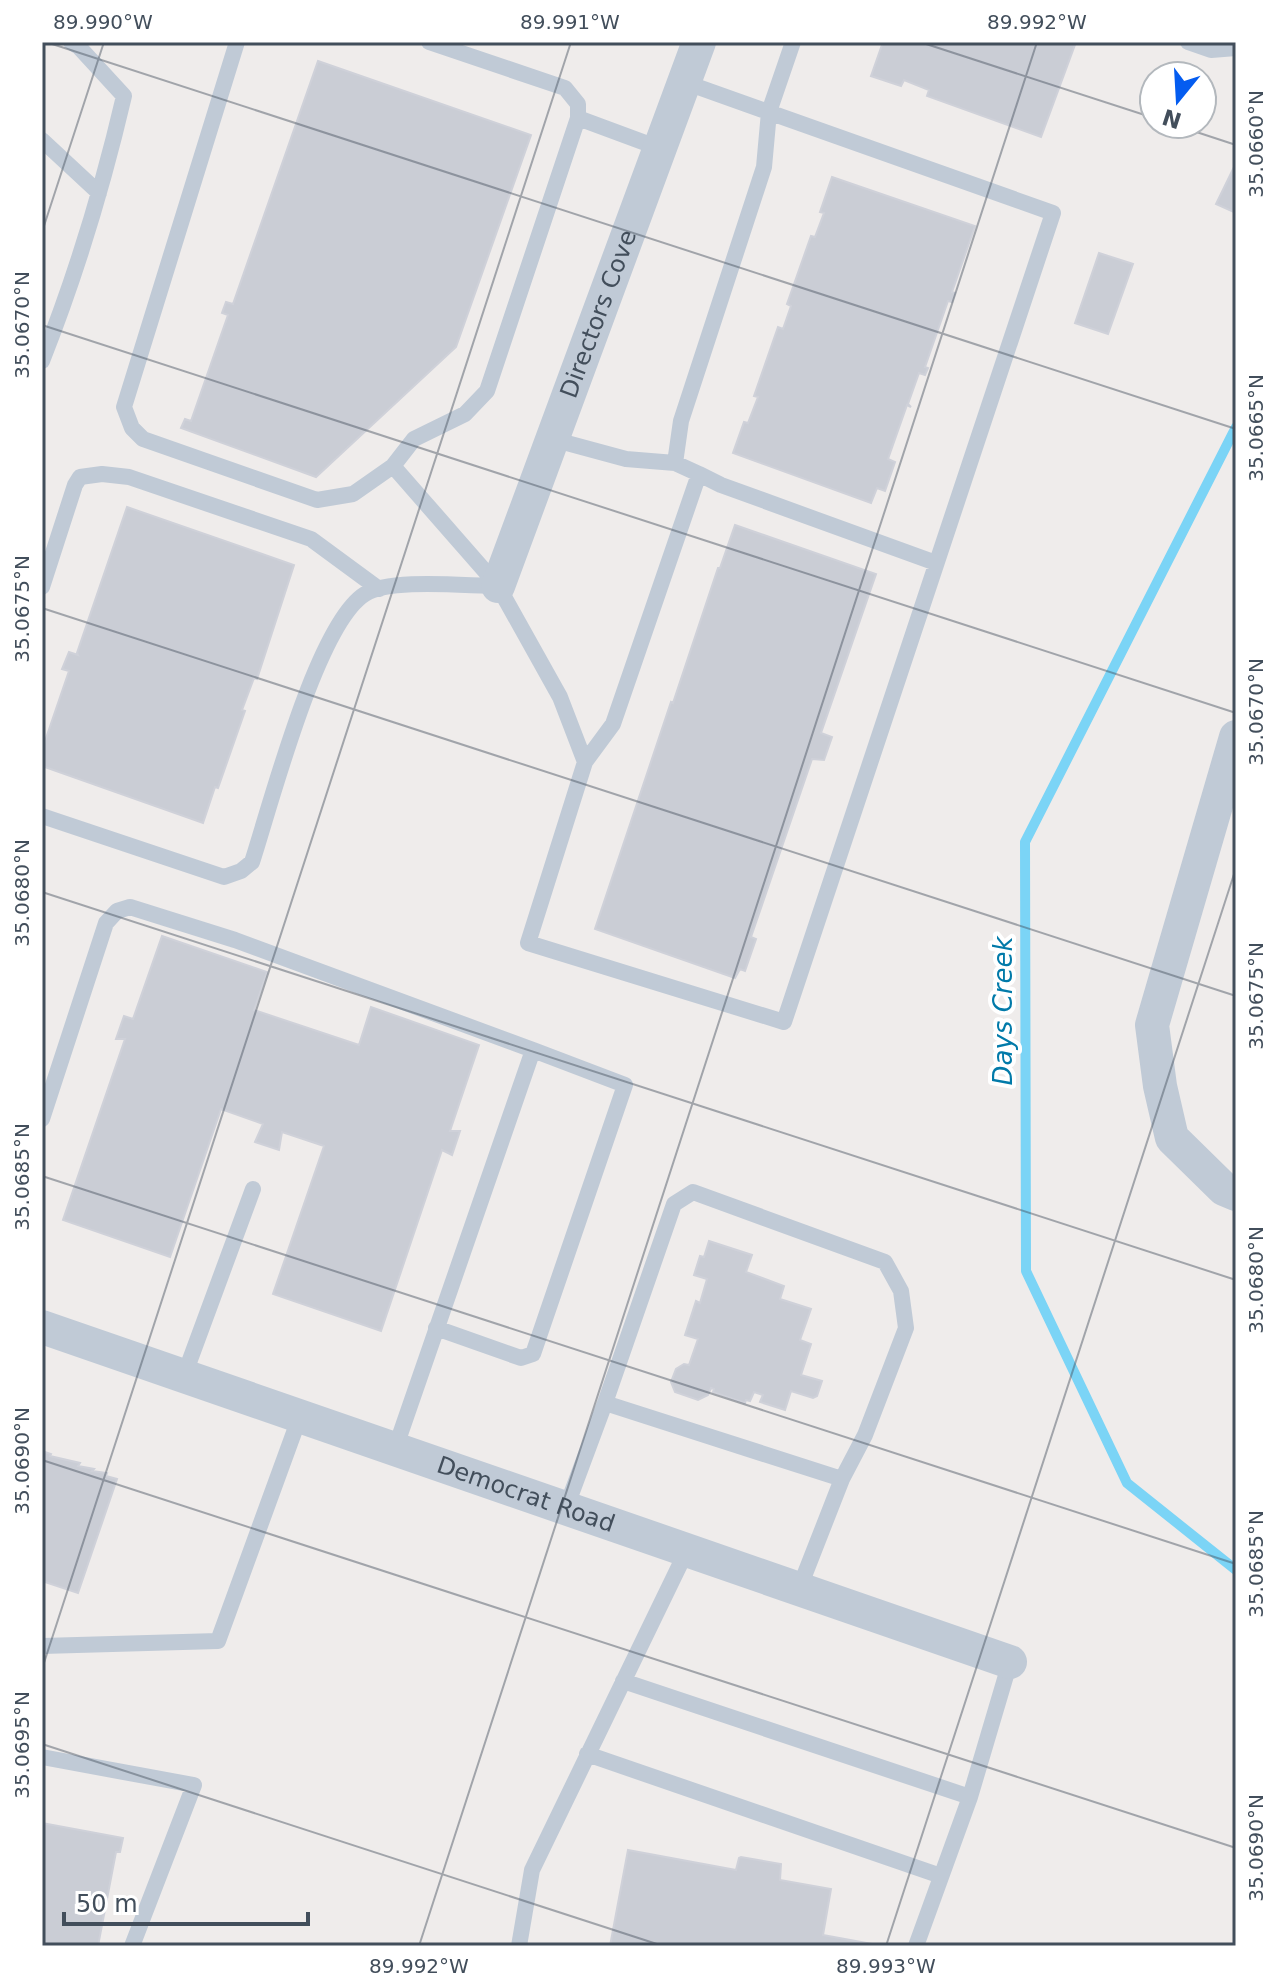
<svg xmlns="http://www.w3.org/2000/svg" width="1278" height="1988" font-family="'DejaVu Sans',sans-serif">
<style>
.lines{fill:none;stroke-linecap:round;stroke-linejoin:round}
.stream{stroke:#7bd4f6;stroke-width:10}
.building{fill:#cacdd5;stroke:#cfd1d9;stroke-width:2}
.lane{stroke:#c0cad6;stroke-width:16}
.street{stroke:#c0cad6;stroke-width:34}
.ticks{fill:none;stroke:#424e5b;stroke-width:2;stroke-opacity:0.45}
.labels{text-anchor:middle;stroke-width:8;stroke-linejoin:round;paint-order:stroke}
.street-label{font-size:24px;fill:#424e5b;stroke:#fff}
.water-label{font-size:26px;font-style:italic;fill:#017aa9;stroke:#fff}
.neatline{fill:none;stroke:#424e5b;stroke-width:3}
.ticks-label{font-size:20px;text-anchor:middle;fill:#424e5b}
</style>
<rect width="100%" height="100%" fill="#efeceb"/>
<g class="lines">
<path class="stream" d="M1236 427 1025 842 1026 1271 1127 1483 1236 1570"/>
</g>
<path class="building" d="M883 42H1076L1041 137 927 96 929 90 904 80 901 86 871 76Z
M318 61 531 135 456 347 316 477 181 428 185 419 191 421 228 315 222 313 226 302 233 304Z
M1236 163V213L1216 204Z
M832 177 975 226 952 292 955 293 952 302 948 301 925 367 928 368 925 375 919 373 908 404 911 407 907 405 888 459 895 462 885 491 877 488 871 503 733 453 744 422 748 423 758 397 754 396 778 327 783 329 791 306 787 304 811 236 815 237 824 213 820 212Z
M1099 253 1133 264 1108 334 1075 323Z
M127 507 294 565 257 679 254 678 242 710 245 711 218 788 215 787 203 823 42 766V750L69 671 62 669 69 652 78 655 77 653Z
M735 525 876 574 821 733 832 737 824 760 812 759 751 937 756 939 745 971 740 969 735 978 595 929 671 702 673 703 718 568H720Z
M162 936 267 972 254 1010 359 1045 371 1007 479 1045 450 1131H460L452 1155 442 1150 381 1331 273 1294 324 1146 282 1132 279 1150 255 1142 263 1124 221 1109 170 1257 63 1220 125 1039H116L124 1016 133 1019Z
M709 1241 752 1255 746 1272 784 1286 780 1299 811 1309 800 1340 811 1344 801 1375 822 1381 817 1396 813 1398 791 1391 785 1410 760 1402 763 1395 754 1392 750 1401 746 1400 745 1403 713 1392 714 1389 711 1388 708 1395 698 1400 675 1392 671 1382 676 1369 684 1364 689 1365 698 1339 685 1335 696 1301 700 1303 707 1279 694 1275 700 1256 704 1257Z
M42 1451 51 1454 50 1456 80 1463 78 1466 94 1469 92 1471 107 1473 106 1476 117 1479 78 1593 42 1581Z
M42 1823 123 1838 120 1852H116L98 1946H42Z
M628 1850 736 1870 739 1858 741 1857 781 1864 780 1880 831 1889 823 1935 883 1946H610Z"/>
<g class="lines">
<path class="lane" d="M237 42 124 407 132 428 143 439 317 500 353 494 393 466 414 439 465 414 487 391 578 118V104L565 88 429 42
M1188 42 1211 50 1236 48
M578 118 659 148
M42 140 99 193
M42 361C76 275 103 186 124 96L79 47 71 42
M552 439 626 459 675 463
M393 466 498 586 560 697 585 762 528 943 784 1022 1053 213 684 82
M699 474 721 485 936 563
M42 587 75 485 80 477 102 474 129 477 311 539 379 589
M585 762 613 724 699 474 675 463 681 421 764 167 769 112 793 42
M42 816 224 877 241 871 252 862C271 804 317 624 365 594 390 578 466 586 498 586
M42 1119 106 923 117 911 130 907 235 940 533 1050
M184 1376 253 1189
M605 1403 674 1204 693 1192 885 1262 901 1291 906 1328 865 1435 842 1479
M395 1449 533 1050 625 1085 533 1354 521 1358 436 1328
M566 1508 605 1403 842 1479 799 1589
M42 1646 218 1641 300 1416
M623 1681 970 1797
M587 1754 941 1876
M42 1757 194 1785 132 1946
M519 1946 532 1870 687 1550
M916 1946 970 1797 1010 1662"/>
<g class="street">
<path id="s1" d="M498 586 699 42"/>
<path d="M1236 737 1152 1025 1160 1086 1172 1138 1224 1189 1236 1194"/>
<path id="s2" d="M42 1327 1010 1662"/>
</g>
</g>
<path class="ticks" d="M46 42 1236 429M920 42 1154 118M1172 124 1236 145M42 232 104 42M42 325 1236 713M42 608 1236 996M42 892 1236 1280M42 1176 1236 1564M42 1460 1236 1848M42 1669 571 42M42 1744 663 1946M419 1946 1037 42M886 1946 1236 868"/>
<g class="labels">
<g class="street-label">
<text dy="8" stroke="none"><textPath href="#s1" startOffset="290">Directors Cove</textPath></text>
<text dy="8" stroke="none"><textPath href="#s2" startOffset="512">Democrat Road</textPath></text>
</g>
<g class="water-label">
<text transform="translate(1003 1011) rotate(-90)" y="9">Days Creek</text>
</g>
</g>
<rect width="1278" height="1988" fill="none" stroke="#ffffff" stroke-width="88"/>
<g transform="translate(1178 100) rotate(198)"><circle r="38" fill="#ffffff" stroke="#b3b8bd" stroke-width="2"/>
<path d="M0-6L14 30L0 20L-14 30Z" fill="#045cf0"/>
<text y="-12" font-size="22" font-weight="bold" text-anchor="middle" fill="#424e5b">N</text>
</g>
<path d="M64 1912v12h244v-12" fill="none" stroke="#424e5b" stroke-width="4"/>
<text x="76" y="1912" font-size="24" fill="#424e5b" stroke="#ffffff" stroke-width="6" paint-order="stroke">50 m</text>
<rect x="44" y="44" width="1190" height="1900" class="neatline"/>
<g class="ticks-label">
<text x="103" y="29">89.990°W</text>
<text x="570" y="29">89.991°W</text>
<text x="1037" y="29">89.992°W</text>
<text transform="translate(1256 144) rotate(-90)" y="7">35.0660°N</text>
<text transform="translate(22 325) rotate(-90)" y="7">35.0670°N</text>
<text transform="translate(1256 428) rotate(-90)" y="7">35.0665°N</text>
<text transform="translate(22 609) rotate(-90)" y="7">35.0675°N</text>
<text transform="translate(1256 712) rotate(-90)" y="7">35.0670°N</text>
<text transform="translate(22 893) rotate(-90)" y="7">35.0680°N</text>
<text transform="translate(1256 996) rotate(-90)" y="7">35.0675°N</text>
<text transform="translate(22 1177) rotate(-90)" y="7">35.0685°N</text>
<text transform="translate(1256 1280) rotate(-90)" y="7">35.0680°N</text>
<text transform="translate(22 1461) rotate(-90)" y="7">35.0690°N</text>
<text transform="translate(1256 1564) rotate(-90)" y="7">35.0685°N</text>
<text transform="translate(22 1745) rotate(-90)" y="7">35.0695°N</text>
<text transform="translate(1256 1848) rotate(-90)" y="7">35.0690°N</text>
<text x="419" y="1973">89.992°W</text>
<text x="886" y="1973">89.993°W</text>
</g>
</svg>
